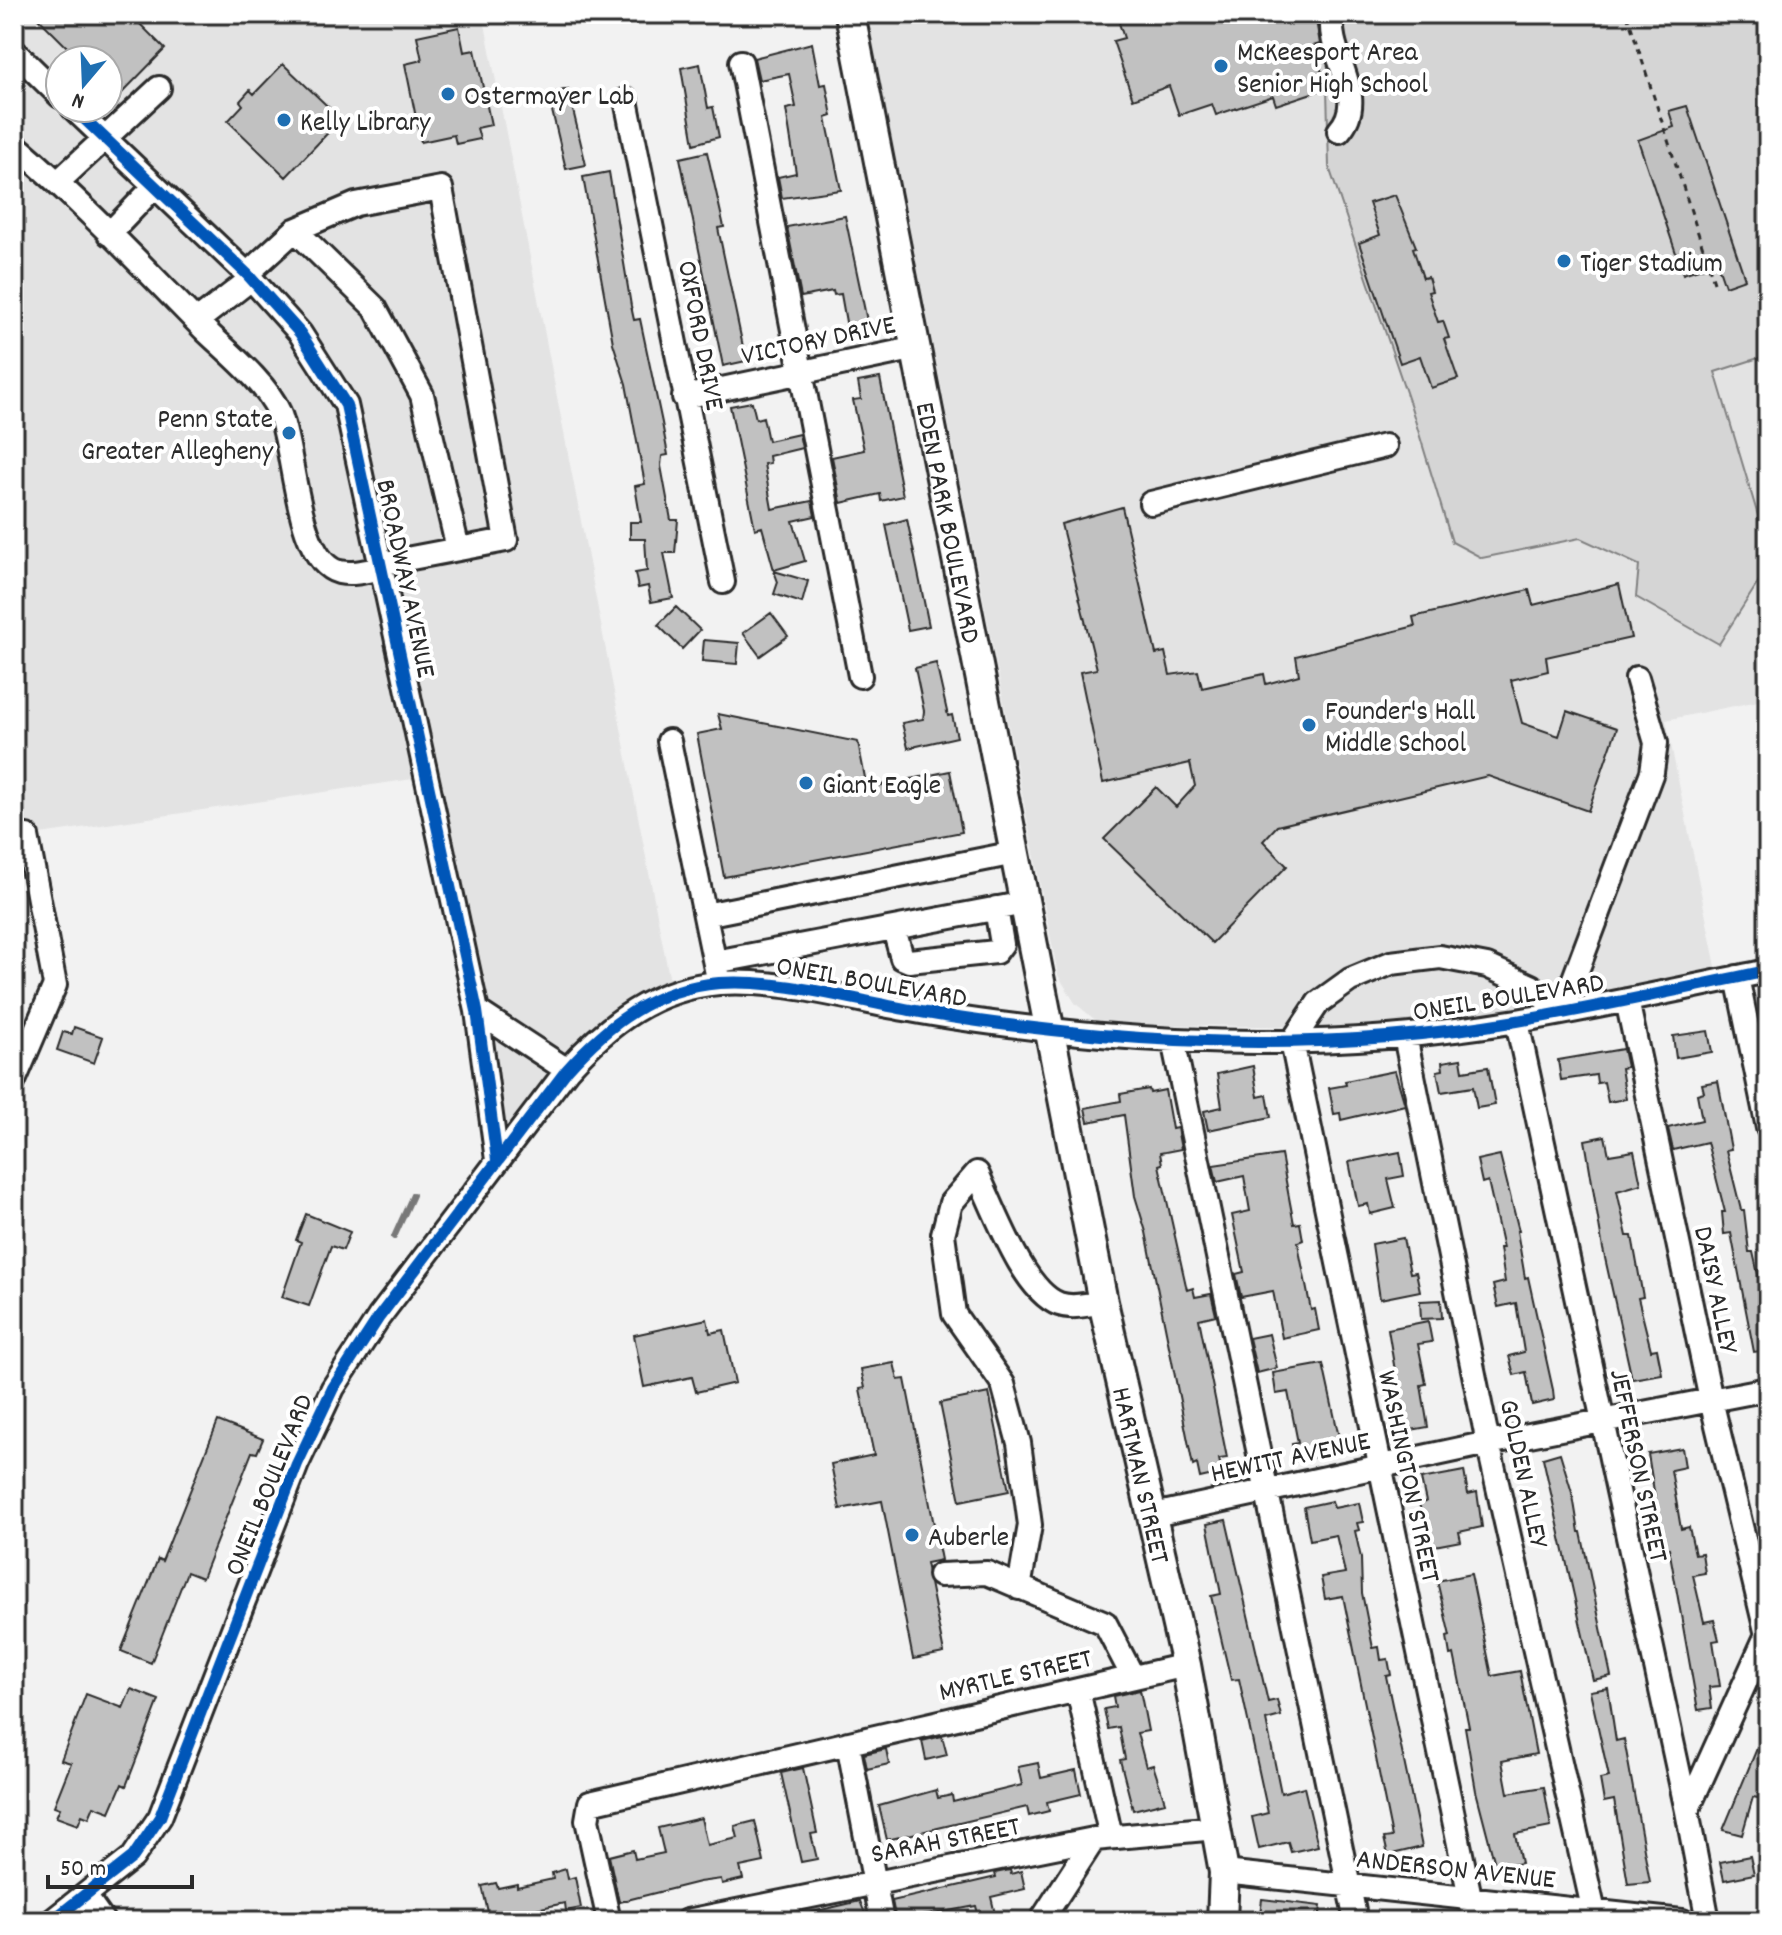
<svg xmlns="http://www.w3.org/2000/svg" width="1782" height="1935" font-family="Dekko,sans-serif">
<style>
.built{fill:#e3e3e3;fill-rule:evenodd}
.green{fill:#d5d5d5;stroke:#808080;stroke-width:2}
.lines{fill:none;stroke-linecap:round;stroke-linejoin:round}
.stream{stroke:#787878;stroke-width:6}
.building{fill:#c1c1c1;stroke:#2b2b2b;stroke-width:2}
.minor-casing{stroke:#2b2b2b;stroke-width:28}
.major-casing{stroke:#2b2b2b;stroke-width:34}
.path{stroke:#2b2b2b;stroke-width:3;stroke-dasharray:6 6;stroke-linecap:butt}
.minor{stroke:#fff;stroke-width:22}
.major{stroke:#fff;stroke-width:28}
.cycleway-casing{stroke:#fff;stroke-width:17}
.cycleway{stroke:#0057b8;stroke-width:12}
.poi-dot{fill:#1f6fb2;stroke:#fff;stroke-width:3}
.labels{text-anchor:middle;stroke-width:8;stroke-linejoin:round;paint-order:stroke}
.poi-label{font-size:28px;fill:#2b2b2b;stroke:#fff;text-anchor:start}
.street-label{font-size:28px;fill:#2b2b2b;stroke:#fff}
</style>
<rect width="100%" height="100%" fill="#f2f2f2"/>
<filter id="ink" filterUnits="userSpaceOnUse"><feTurbulence type="fractalNoise" baseFrequency=".0125" numOctaves="2"/><feDisplacementMap in="SourceGraphic" scale="16" xChannelSelector="R" yChannelSelector="G"/><feConvolveMatrix kernelMatrix="1 2 1 2 8 2 1 2 1" color-interpolation-filters="sRGB"/></filter>
<g filter="url(#ink)">
<path class="built" d="M14 14H483L672 992 632 1011 497 1160 426 777 27 836 14 757ZM60 60H108V108H60Z
M867 14H1768V699L1666 720 1716 967 1585 997 1449 1020 1326 1027 1100 1024 1075 1003 1058 975Z"/>
<path class="green" d="M1315 14H1768V355L1715 372 1768 549V567L1719 644 1636 597 1639 565 1580 538 1482 558 1452 542 1411 407 1329 167 1327 88 1313 46 1325 42Z"/>
<g class="lines">
<path class="stream" d="M394 1237 413 1195"/>
</g>
<path class="building" d="M34 14H130L165 49 118 97 108 87V60H80Z
M1116 14H1315L1320 44 1313 46 1327 88 1276 105 1273 96 1216 115 1212 104 1179 115 1169 86 1133 99 1113 41 1124 38Z
M459 27 464 52 475 50 491 125 477 128 480 139 456 144 454 135 421 142 405 64 422 60 417 36Z
M812 43 820 85 826 84 832 116 826 118 841 190 782 198 778 177 796 173 786 109 796 107 789 74 759 80 754 58Z
M283 64 341 119 286 177 228 121 243 105 240 101 250 90 254 94Z
M700 64 708 108 713 107 719 137 694 144 681 68Z
M568 89 586 165 566 169 548 94Z
M1687 106 1745 279 1725 286 1717 263 1683 274 1638 140 1674 127 1669 111Z
M707 152 724 227 718 228 746 361 723 366 680 158Z
M609 172 631 306 634 320 640 319 662 423 668 455 662 456 661 466 671 520H678L675 553H664L673 598 651 602 648 586 638 588 635 573 647 571 645 539H630V522H641L635 486 645 484 626 384 613 343 583 177Z
M1395 195 1416 247 1413 248 1423 278 1428 277 1432 291 1428 292 1438 322 1443 321 1449 338 1444 339 1458 379 1431 388 1420 356 1400 363 1359 243 1380 235 1369 203Z
M845 216 870 335 849 339 841 294 834 295 833 291 801 297 787 227Z
M880 378 903 496 881 501 880 494 841 503 832 457 864 450 853 400 861 399 858 382Z
M752 402 756 419 763 417 768 441 799 434 802 448 769 456 770 463 764 464 772 509 812 501 815 516 793 521 805 561 774 570 762 527 755 529 730 406Z
M1122 507 1156 654 1165 652 1170 675 1198 671 1202 688 1264 674 1266 684 1299 675 1296 656 1415 626 1413 617 1529 590 1533 605 1619 584 1631 638 1546 657 1548 671 1511 680 1522 723 1559 736 1567 711 1617 728 1588 811 1488 776 1277 826 1263 841 1287 866 1212 943 1104 839 1156 787 1176 807 1195 786 1190 763 1103 783 1080 672 1097 669 1061 524Z
M907 519 929 626 908 630 886 525Z
M774 571 808 581 802 603 774 594 778 582Z
M676 607 700 630 682 649 658 625Z
M771 613 788 636 760 656 743 633Z
M704 640 739 643 737 664 702 661Z
M936 663 948 716 952 715 957 737 908 748 902 723 923 719 924 711 915 668Z
M718 714 858 742 867 788 950 771 962 832 724 877 697 734 722 729Z
M74 1027 103 1037 94 1063 57 1050 63 1032 72 1034Z
M1708 1031 1712 1052 1676 1058 1673 1036Z
M1623 1049 1627 1067 1621 1068 1626 1099 1608 1102 1604 1082 1597 1083 1596 1075 1561 1080 1558 1060Z
M1461 1059 1463 1071 1488 1067 1495 1105 1477 1108 1473 1087 1441 1092 1437 1071 1443 1070 1442 1062Z
M1253 1066 1258 1097 1267 1095 1271 1117 1208 1130 1204 1111 1222 1107 1217 1074Z
M1395 1071 1405 1105 1341 1120 1340 1113 1334 1114 1329 1088 1346 1085 1345 1081Z
M1718 1081 1731 1149 1726 1150 1741 1210H1744L1749 1252H1753L1768 1318V1350L1754 1352 1731 1233 1724 1234 1722 1212H1725L1707 1142 1673 1150 1668 1128 1702 1120 1697 1094 1704 1092 1702 1084Z
M1149 1089 1150 1093 1165 1090 1172 1129 1177 1128 1181 1149 1160 1153 1162 1164 1159 1165 1187 1290 1193 1288 1195 1297 1211 1294 1216 1315 1199 1319 1227 1458 1219 1459 1222 1473 1200 1478 1197 1464 1193 1466 1146 1232 1135 1196 1124 1115 1088 1122 1085 1108 1121 1101 1120 1094Z
M1605 1136 1609 1155 1634 1151 1641 1184 1617 1191 1627 1236H1632L1643 1297 1638 1298 1651 1350 1657 1349 1662 1374 1632 1379 1603 1249 1585 1140Z
M1400 1152 1404 1176 1388 1179 1395 1208 1370 1214 1368 1204 1358 1206 1349 1162Z
M1281 1155 1294 1224 1300 1223 1303 1240 1298 1242 1300 1255 1311 1310 1315 1309 1319 1330 1282 1338 1273 1291 1241 1297 1236 1274 1244 1272 1232 1215 1250 1211 1244 1176 1217 1182 1213 1165Z
M1500 1155 1519 1231H1517L1525 1278 1528 1277 1553 1390 1554 1400 1532 1405 1526 1372 1514 1375 1509 1356 1524 1352 1516 1303 1498 1307 1493 1285 1505 1282 1500 1248H1503L1488 1181 1482 1183 1477 1160Z
M306 1214 350 1232 343 1250 331 1246 309 1306 282 1297 301 1242 296 1240Z
M1403 1238 1410 1273 1416 1272 1420 1291 1380 1299 1372 1244Z
M1441 1300 1442 1318 1421 1319 1420 1301Z
M707 1319 710 1333 724 1330 735 1383 696 1392 692 1377 644 1387 634 1335Z
M1428 1321 1432 1342 1418 1344 1426 1384 1421 1385 1428 1427 1405 1431 1388 1329Z
M1269 1334 1277 1368 1257 1373 1249 1338Z
M894 1363 898 1380 905 1379 941 1560 926 1563 944 1653 913 1659 882 1501 840 1509 831 1464 874 1455 860 1389 865 1388 861 1369Z
M1323 1364 1342 1451 1296 1461 1292 1444 1298 1443 1288 1392 1276 1394 1273 1373Z
M989 1393 1009 1491 960 1501 940 1403Z
M218 1421 263 1439 257 1453 252 1452 202 1578 187 1572 151 1663 121 1651 158 1559 162 1561Z
M1682 1448 1685 1467 1671 1470 1681 1529 1689 1527 1695 1554 1702 1553 1705 1573 1693 1575 1704 1622 1714 1620 1719 1640 1713 1641 1720 1686 1709 1687 1712 1708 1698 1710 1669 1548 1664 1549 1661 1535 1648 1454Z
M1560 1453 1573 1496 1579 1532H1581L1611 1676 1593 1680 1543 1458Z
M1464 1471 1468 1494 1477 1492 1482 1527 1459 1532 1461 1541 1429 1547 1419 1503 1426 1502 1421 1479Z
M1332 1501 1334 1508 1359 1503 1363 1522 1357 1523 1359 1530 1355 1531 1361 1558 1362 1593 1373 1648 1379 1647 1381 1660 1388 1659 1391 1675 1386 1676 1422 1847 1388 1855 1384 1838 1392 1837 1343 1596 1325 1599 1321 1577 1345 1573 1336 1535 1310 1540 1304 1507Z
M1226 1520 1268 1702 1277 1700 1281 1716 1266 1720 1281 1793 1304 1787 1318 1846 1291 1852 1288 1842 1259 1849 1252 1817 1268 1813 1239 1679 1231 1680 1211 1596 1221 1594 1207 1524Z
M1471 1574 1492 1676 1520 1671 1536 1754 1502 1761 1508 1793 1544 1787 1551 1827 1515 1834 1521 1863 1496 1868 1476 1791 1465 1727H1469L1454 1654 1450 1655 1447 1637 1450 1636 1437 1581Z
M1608 1688 1616 1741 1624 1739 1650 1882 1628 1884 1614 1800 1604 1802 1600 1779 1609 1777 1590 1691Z
M131 1689 159 1700 126 1786 122 1784 110 1812 94 1806 89 1818 82 1815 78 1825 56 1817 60 1808 54 1806 71 1763 61 1760 86 1694 123 1708Z
M1140 1690 1148 1731 1137 1733 1146 1767 1153 1765 1165 1802 1133 1810 1120 1760 1125 1759 1119 1727 1108 1729 1104 1709 1115 1707 1113 1696Z
M1768 1722V1773L1758 1798 1753 1797 1742 1835 1723 1830Z
M942 1736 947 1755 926 1760 922 1741Z
M886 1749 889 1764 867 1769 864 1754Z
M1038 1763 1041 1778 1076 1770 1081 1794 1047 1802 1049 1811 1029 1816 1027 1807 887 1840 879 1806 936 1790 938 1798 952 1795 953 1802 1022 1785 1018 1767Z
M803 1768 817 1833 811 1834 817 1859 801 1862 781 1773Z
M701 1818 707 1845 738 1838 735 1826 755 1821 764 1862 740 1867 743 1879 722 1884 721 1879 699 1882 619 1902 609 1856 633 1850 635 1859 664 1853 658 1828Z
M1750 1856 1754 1874 1724 1880 1720 1862Z
M566 1869 568 1879 575 1877 581 1908 566 1911 565 1903 536 1909 529 1914 530 1919 490 1921 482 1886 496 1883 498 1888 517 1884V1887L553 1879 552 1873Z
M1010 1870 1011 1874 1021 1871 1025 1889 991 1897 995 1914 979 1918 976 1906 896 1921 892 1901 996 1877 995 1873Z
M1262 1899 1321 1906 1319 1921H1259Z
M860 1901 868 1921H801L800 1915Z"/>
<g class="lines">
<defs>
<path id="minor" d="M1333 14C1324 54 1371 96 1339 131
M14 51 60 96
M741 62 860 676
M626 100 723 582
M73 108 247 274 300 333 346 405 477 1011 497 1160
M14 144C82 202 143 267 206 331 228 352 267 384 279 412 295 448 295 560 339 572 353 575 367 571 381 568
M58 182 159 88
M295 230 375 308 422 395 458 549
M109 234 155 186
M247 274 295 230 356 204 441 188 506 540 380 564
M197 321 251 279
M684 397 917 348
M1151 503 1385 446
M669 741 717 974
M14 838 27 836 55 985 14 1081
M705 915 1015 853
M894 929 902 958 909 961 996 952 1002 944 996 908
M715 962 1025 903
M1737 977 1768 1128
M1627 1000 1711 1400 1767 1635
M477 1011 567 1070
M1517 1022 1687 1811 1708 1921
M1405 1036 1488 1443 1596 1921
M1173 1040 1356 1921
M1154 1515 1488 1443 1768 1389
M940 1575 987 1573 1105 1623 1133 1677
M1019 1588 1030 1525 1019 1443 1003 1384 954 1314 943 1234 951 1203 977 1173C994 1208 1023 1291 1059 1304 1073 1309 1089 1304 1103 1302
M1078 1690 1111 1837
M848 1743 882 1921
M1687 1811 1768 1632
M1224 1872 1682 1921
M86 1897 103 1921
M52 1921 133 1857 160 1817 297 1464 333 1388 379 1317 567 1070C608 1024 655 988 719 983 782 979 848 999 910 1010 974 1022 1037 1029 1101 1035 1239 1047 1381 1044 1517 1021 1601 1007 1684 988 1768 971
M609 1921 587 1820 590 1803 1186 1665
M687 1921 1094 1839 1217 1828
M1041 1921 1094 1839
M1475 1921 1292 1042 1318 1003 1350 980 1391 963 1440 957 1487 966 1531 986 1561 1013 1652 772 1656 743 1637 678"/>
<g id="major">
<path id="s1" d="M850 14 1103 1302 1186 1665 1224 1872 1222 1921"/>
</g>
</defs>
<use href="#minor" class="minor-casing"/>
<use href="#major" class="major-casing"/>
<path class="path" d="M1627 14 1714 282"/>
<use href="#minor" class="minor"/>
<use href="#major" class="major"/>
<defs>
<path id="cycleway" d="M73 108 247 274 300 333 346 405 477 1011 497 1160
M52 1921 133 1857 160 1817 297 1464 333 1388 379 1317 567 1070C608 1024 655 988 719 983 782 979 848 999 910 1010 974 1022 1037 1029 1101 1035 1239 1047 1381 1044 1517 1021 1601 1007 1684 988 1768 971"/>
</defs>
<use href="#cycleway" class="cycleway-casing"/>
<use href="#cycleway" class="cycleway"/>
</g>
</g>
<g class="poi-dot">
<circle cx="1221" cy="66" r="8"/>
<circle cx="448" cy="94" r="8"/>
<circle cx="284" cy="120" r="8"/>
<circle cx="1564" cy="261" r="8"/>
<circle cx="289" cy="433" r="8"/>
<circle cx="1309" cy="725" r="8"/>
<circle cx="806" cy="783" r="8"/>
<circle cx="912" cy="1535" r="8"/>
</g>
<g class="labels">
<g class="poi-label">
<text x="1237" y="60">McKeesport Area<tspan x="1237" dy="32">Senior High School</tspan></text>
<text x="464" y="104">Ostermayer Lab</text>
<text x="300" y="130">Kelly Library</text>
<text x="1580" y="271">Tiger Stadium</text>
<text x="273" y="427" text-anchor="end">Penn State<tspan x="273" dy="32">Greater Allegheny</tspan></text>
<text x="1325" y="719">Founder's Hall<tspan x="1325" dy="32">Middle School</tspan></text>
<text x="822" y="793">Giant Eagle</text>
<text x="928" y="1545">Auberle</text>
</g>
<g class="street-label">
<text transform="translate(703 335) rotate(79)" y="10">OXFORD DRIVE</text>
<text transform="translate(818 338) rotate(-12)" y="10">VICTORY DRIVE</text>
<text dy="10" stroke="none"><textPath href="#s1" startOffset="518">EDEN PARK BOULEVARD</textPath></text>
<text transform="translate(408 578) rotate(78)" y="10">BROADWAY AVENUE</text>
<text transform="translate(872 980) rotate(10)" y="10">ONEIL BOULEVARD</text>
<text transform="translate(1508 995) rotate(-9)" y="10">ONEIL BOULEVARD</text>
<text transform="translate(1718 1289) rotate(78)" y="10">DAISY ALLEY</text>
<text transform="translate(1290 1455) rotate(-12)" y="10">HEWITT AVENUE</text>
<text transform="translate(1641 1465) rotate(78)" y="10">JEFFERSON STREET</text>
<text transform="translate(1526 1473) rotate(78)" y="10">GOLDEN ALLEY</text>
<text dy="10" stroke="none"><textPath href="#s1" startOffset="1490">HARTMAN STREET</textPath></text>
<text transform="translate(1411 1476) rotate(78)" y="10">WASHINGTON STREET</text>
<text transform="translate(267 1484) rotate(-68)" y="10">ONEIL BOULEVARD</text>
<text transform="translate(1015 1673) rotate(-13)" y="10">MYRTLE STREET</text>
<text transform="translate(945 1838) rotate(-11)" y="10">SARAH STREET</text>
<text transform="translate(1456 1867) rotate(6)" y="10">ANDERSON AVENUE</text>
</g>
</g>
<rect width="1782" height="1935" fill="none" stroke="#fff" stroke-width="48"/>
<rect x="24" y="24" width="1734" height="1887" fill="none" stroke="#2b2b2b" stroke-width="3" filter="url(#ink)"/>
<g transform="translate(84 84) rotate(199)"><circle r="38" fill="#ffffff" stroke="#aaaaaa" stroke-width="2"/>
<path d="M0-6L14 30L0 20L-14 30Z" fill="#1f6fb2"/>
<text y="-12" font-size="22" font-weight="bold" text-anchor="middle" fill="#2b2b2b">N</text>
</g>
<path d="M48 1875v12h144v-12" fill="none" stroke="#2b2b2b" stroke-width="4"/>
<text x="60" y="1875" font-size="24" fill="#2b2b2b" stroke="#ffffff" stroke-width="6" paint-order="stroke">50 m</text>
</svg>
